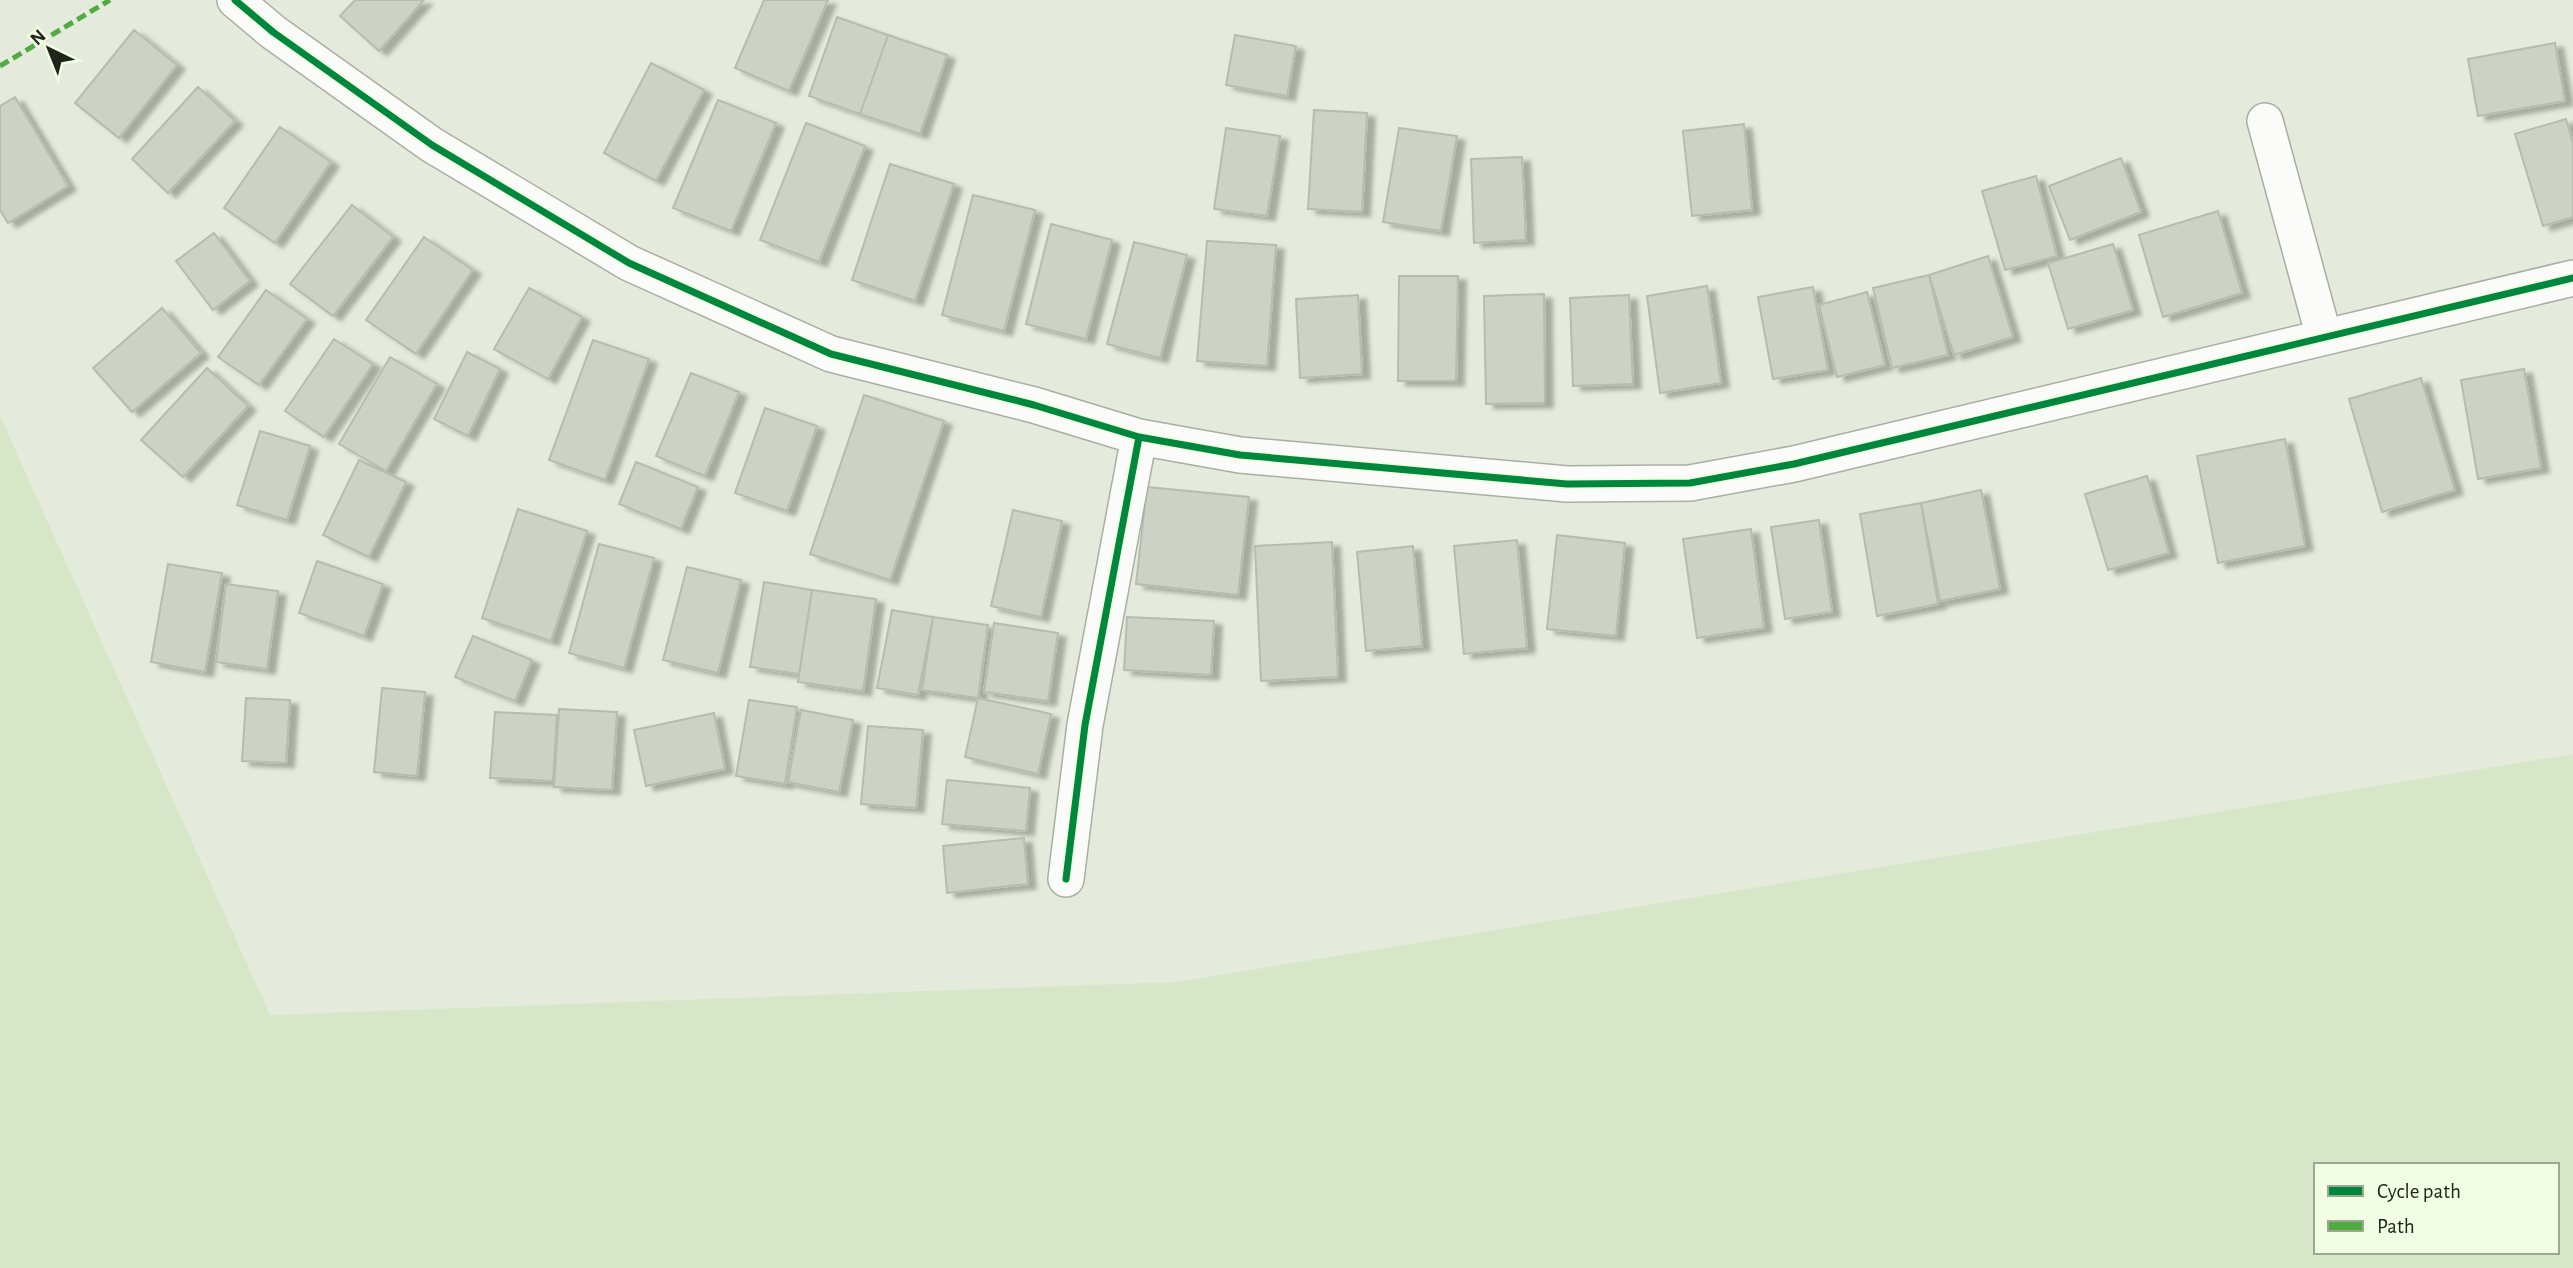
<svg xmlns="http://www.w3.org/2000/svg" width="2573" height="1268" font-family="'Alegreya Sans',sans-serif">
<style>
.green{fill:#d8e6c8;fill-rule:evenodd}
.building{fill:#ccd2c6;stroke:#b6bcb0;stroke-width:2;filter:url(#shadow)}
.lines{fill:none;stroke-linecap:round;stroke-linejoin:round}
.minor-casing{stroke:#a9aea3;stroke-width:38}
.minor{stroke:#fbfcfa;stroke-width:35}
.quiet{stroke:#52aa43;stroke-width:5;stroke-dasharray:10 5;stroke-linecap:butt}
.cycleway-casing{stroke:#f2fee3;stroke-width:11}
.cycleway{stroke:#00873e;stroke-width:7}
</style>
<defs>
<filter id="shadow"><feDropShadow dx="8" dy="4.5" stdDeviation="2" flood-color="#0004"/></filter>
</defs>
<rect width="100%" height="100%" fill="#e4ebdc"/>
<path class="green" d="M0 416 270 1015 1177 982 2573 754V1268H0ZM2316 1165H2557V1252H2316Z"/>
<path class="building" d="M355 0H424L379 51 340 16Z
M764 0H828L789 91 735 68Z
M837 17 888 35 860 114 809 96Z
M134 30 177 65 119 138 75 103Z
M888 35 947 55 920 134 860 114Z
M1235 35 1296 46 1287 96 1226 85Z
M2555 43 2565 101 2478 116 2468 59Z
M651 63 704 90 656 181 604 153Z
M198 87 235 121 168 193 132 159Z
M15 97 68 186 8 223 0 210V106Z
M718 100 776 123 731 231 673 208Z
M1314 110 1367 113 1362 212 1308 209Z
M2566 119 2573 143V217L2543 226 2515 134Z
M806 123 865 146 819 262 760 240Z
M1744 124 1752 210 1692 216 1683 131Z
M280 127 331 162 275 243 224 208Z
M1226 128 1280 136 1267 216 1214 209Z
M1399 128 1457 136 1441 231 1383 222Z
M1522 157 1526 240 1474 243 1471 159Z
M2121 158 2141 212 2070 240 2049 186Z
M890 164 954 184 915 301 852 280Z
M2036 176 2057 256 2005 270 1982 191Z
M973 195 1035 210 1004 331 942 315Z
M352 205 393 237 333 316 290 284Z
M2218 211 2242 293 2163 317 2139 235Z
M1051 224 1112 240 1086 339 1026 324Z
M214 233 250 281 213 310 176 261Z
M424 237 473 270 416 354 366 320Z
M1207 241 1276 245 1267 366 1197 361Z
M1134 242 1187 255 1160 358 1107 344Z
M2113 244 2133 310 2068 329 2048 263Z
M1988 256 2013 337 1954 355 1929 275Z
M1929 275 1948 355 1892 368 1873 288Z
M1399 276H1458L1456 381H1398Z
M1707 286 1721 383 1660 393 1647 296Z
M1813 287 1828 370 1773 379 1758 297Z
M529 288 582 317 548 379 494 349Z
M266 290 307 319 259 385 218 357Z
M1867 292 1885 365 1837 377 1819 305Z
M1544 294 1545 403 1486 404 1484 296Z
M1358 295 1362 374 1300 378 1296 299Z
M1629 295 1633 384 1573 386 1570 298Z
M162 308 201 353 132 412 93 368Z
M334 339 373 364 324 437 285 411Z
M593 340 649 359 605 480 549 460Z
M467 352 500 369 468 436 434 419Z
M390 357 437 384 386 471 339 444Z
M207 368 248 406 183 477 141 440Z
M2524 369 2541 468 2478 479 2461 380Z
M691 373 739 392 705 476 656 456Z
M2421 378 2455 490 2382 512 2349 399Z
M864 395 944 421 890 580 810 554Z
M765 408 817 426 787 511 735 493Z
M260 431 310 446 287 520 237 505Z
M2285 439 2305 546 2218 563 2197 456Z
M359 460 406 482 369 557 323 535Z
M636 462 698 487 681 529 619 504Z
M2147 476 2169 553 2108 570 2085 494Z
M1147 487 1249 497 1238 595 1136 584Z
M1981 490 2000 589 1940 601 1921 503Z
M1921 503 1938 604 1877 616 1860 514Z
M518 509 587 531 551 641 482 618Z
M1013 510 1062 521 1041 617 991 606Z
M1819 520 1832 612 1785 619 1771 527Z
M1751 529 1764 628 1697 638 1683 539Z
M1557 535 1625 543 1616 636 1547 629Z
M1517 540 1527 648 1464 654 1454 546Z
M1332 542 1338 677 1261 681 1255 546Z
M599 544 654 558 624 668 569 653Z
M1413 546 1422 646 1366 651 1357 552Z
M317 561 383 584 364 636 299 613Z
M168 564 222 573 205 672 151 662Z
M687 567 741 580 718 673 663 660Z
M764 582 812 590 799 674 750 667Z
M226 584 278 591 267 669 216 662Z
M812 590 876 599 863 691 798 682Z
M892 610 933 617 918 695 877 688Z
M933 617 988 625 978 698 922 690Z
M1127 617 1214 621 1211 675 1124 670Z
M994 623 1058 633 1048 701 984 692Z
M473 636 532 660 515 701 455 677Z
M382 688 425 692 417 776 374 772Z
M246 698 290 700 286 763 242 761Z
M978 698 1051 714 1038 774 965 757Z
M749 700 797 707 785 784 736 776Z
M559 709 617 712 612 790 554 787Z
M801 710 853 720 839 792 788 782Z
M495 712 557 715 553 781 490 778Z
M714 713 725 769 646 786 634 730Z
M868 726 923 730 916 808 861 804Z
M947 780 1030 788 1026 831 942 824Z
M1024 838 1028 884 947 893 943 846Z"/>
<g class="lines">
<defs>
<path id="minor" d="M235 0 273 32 432 145 629 263 831 354 1034 405 1139 437 1240 455 1567 484 1690 483 1794 464 2573 278
M2265 121 2324 337
M1066 879 1085 725 1139 437"/>
</defs>
<use href="#minor" class="minor-casing"/>
<use href="#minor" class="minor"/>
<path class="quiet" d="M0 66 110 0"/>
<defs>
<path id="cycleway" d="M235 0 273 32 432 145 629 263 831 354 1034 405 1139 437 1240 455 1567 484 1690 483 1794 464 2573 278
M1066 879 1085 725 1139 437"/>
</defs>
<use href="#cycleway" class="cycleway-casing"/>
<use href="#cycleway" class="cycleway"/>
</g>
<rect x="2314" y="1163" width="245" height="91" fill="#f2fee3" stroke="#9ea793" stroke-width="2"/>
<rect x="2328" y="1186" width="35" height="10" fill="#00873e" stroke="#9ea793" stroke-width="2"/>
<text x="2377" y="1198" font-size="21" fill="#20251b">Cycle path</text>
<rect x="2328" y="1221" width="35" height="10" fill="#52aa43" stroke="#9ea793" stroke-width="2"/>
<text x="2377" y="1233" font-size="21" fill="#20251b">Path</text>
<g transform="translate(49 49) rotate(317)" stroke="#f2fee3" stroke-width="5" paint-order="stroke">
<path d="M0-5L12 26L0 18L-12 26Z" fill="#20251b"/>
<text y="-10" font-size="19" font-weight="bold" text-anchor="middle" fill="#20251b">N</text>
</g>
</svg>
